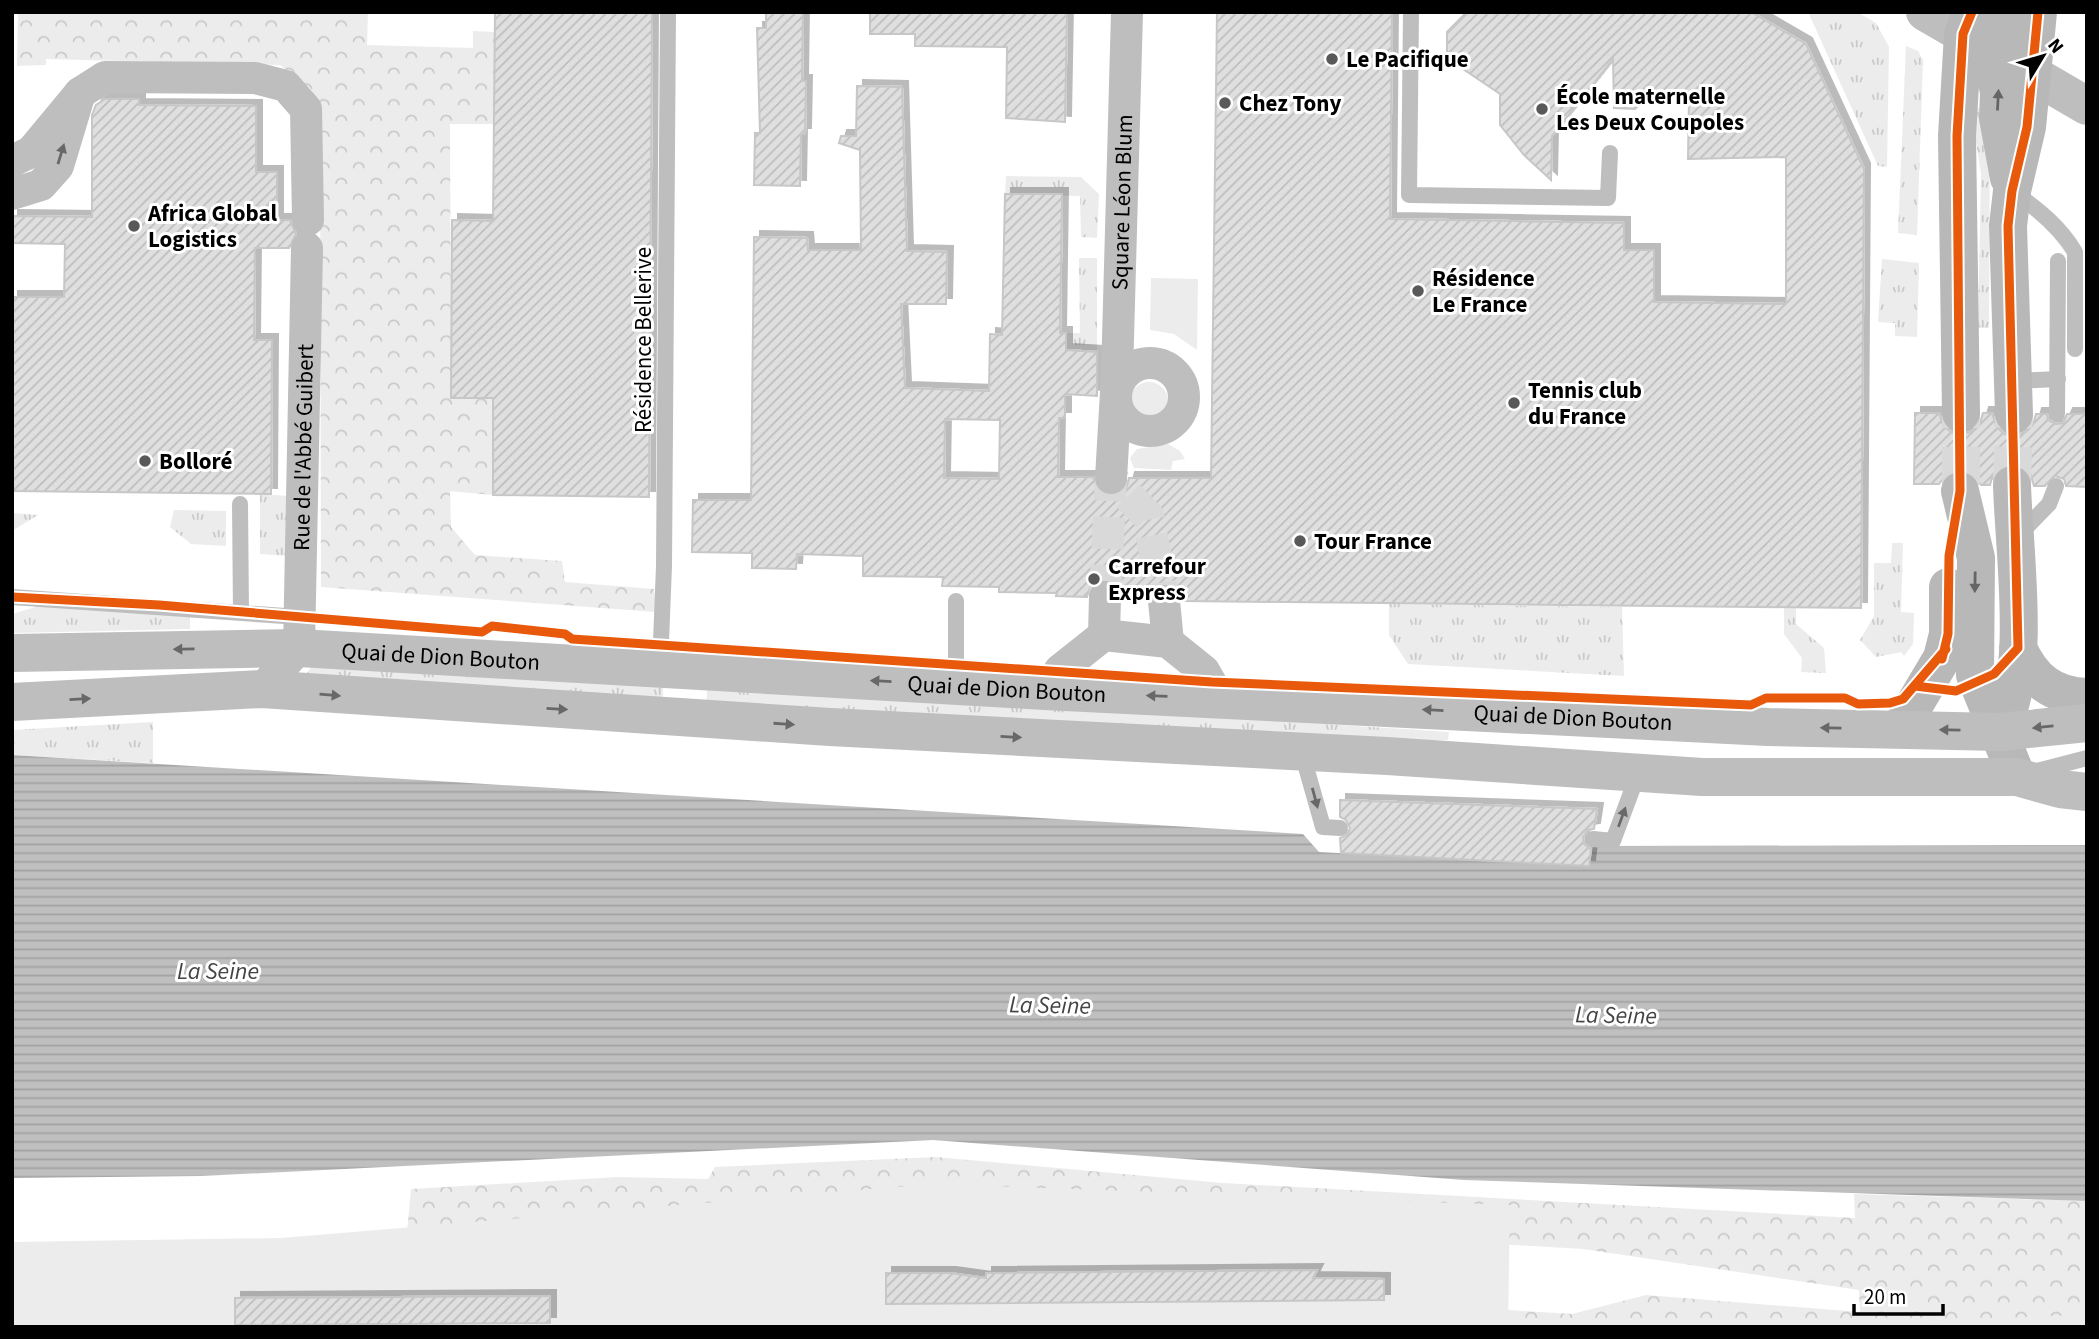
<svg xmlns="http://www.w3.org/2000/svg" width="2099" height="1339" font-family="'Source Sans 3',sans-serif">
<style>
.grass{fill:url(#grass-tufts)}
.forest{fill:url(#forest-crowns)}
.garden{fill:#ececec}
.water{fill:url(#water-rules)}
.building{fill:url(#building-hatch);stroke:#c7c7c7;stroke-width:2;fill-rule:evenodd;filter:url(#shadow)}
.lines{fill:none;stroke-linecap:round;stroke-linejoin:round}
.minor-tunnel{stroke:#d9d9d9;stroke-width:32;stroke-dasharray:32 16;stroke-linecap:butt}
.secondary-tunnel{stroke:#d9d9d9;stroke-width:38;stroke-dasharray:38 19;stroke-linecap:butt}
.service{stroke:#bebebe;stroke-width:16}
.minor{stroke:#bebebe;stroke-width:32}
.tertiary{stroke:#bebebe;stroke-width:38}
.secondary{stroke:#b8b8b8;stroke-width:38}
.primary{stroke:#bebebe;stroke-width:38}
.cycleway-casing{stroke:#fff;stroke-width:13}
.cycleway{stroke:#e8590c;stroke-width:9}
.oneway{fill:#656565}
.oneway2{fill:#686868}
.poi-dot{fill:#595959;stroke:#fff;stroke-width:2.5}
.labels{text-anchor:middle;stroke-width:6;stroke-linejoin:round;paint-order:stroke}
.poi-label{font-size:23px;font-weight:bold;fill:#000;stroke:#fff;text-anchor:start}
.street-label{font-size:23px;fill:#000;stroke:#fff}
.water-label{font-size:24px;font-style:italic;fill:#444;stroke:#fff}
</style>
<defs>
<pattern id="grass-tufts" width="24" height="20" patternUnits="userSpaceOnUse" patternTransform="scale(1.75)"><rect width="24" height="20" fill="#ececec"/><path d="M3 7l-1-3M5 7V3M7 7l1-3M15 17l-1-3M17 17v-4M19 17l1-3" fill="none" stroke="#c9c9c9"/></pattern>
<pattern id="forest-crowns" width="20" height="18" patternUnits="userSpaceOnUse" patternTransform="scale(1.75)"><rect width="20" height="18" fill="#ececec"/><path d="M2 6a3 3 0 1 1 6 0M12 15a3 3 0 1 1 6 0" fill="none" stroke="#c9c9c9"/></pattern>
<pattern id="water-rules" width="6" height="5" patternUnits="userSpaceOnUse" patternTransform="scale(1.75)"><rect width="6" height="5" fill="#bfbfbf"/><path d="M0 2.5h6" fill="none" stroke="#a2a2a2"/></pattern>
<pattern id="building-hatch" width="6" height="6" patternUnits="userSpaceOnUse" patternTransform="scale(1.75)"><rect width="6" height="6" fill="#dfdfdf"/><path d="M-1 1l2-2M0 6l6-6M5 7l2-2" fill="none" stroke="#bebebe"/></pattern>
<filter id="shadow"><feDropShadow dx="6" dy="-6" stdDeviation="0" flood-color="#0004"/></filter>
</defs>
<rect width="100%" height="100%" fill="#fff"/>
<path class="grass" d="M1808 12H1857L1876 23 1889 47 1887 167 1878 166Z
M1906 46 1918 51 1923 60 1917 235 1898 233Z
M1970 103 1990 114 1989 328H1978L1981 174Z
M1006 176 1081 177 1099 194 1097 238 1081 237 1080 196 1005 194Z
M1079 258H1097V352L1066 350V333H1080Z
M1882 259 1919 263 1917 337 1895 336V323L1878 322Z
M260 494 290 496 288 556 260 554Z
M174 510 226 511V546L191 544 170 527Z
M12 513 38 515 12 531Z
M1892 543H1903L1901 612 1914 613 1913 644 1904 656 1901 652 1876 657 1860 640 1874 616V563H1891Z
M1389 604 1622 607 1624 676 1408 664 1389 635Z
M42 605 190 617V629L12 633V614Z
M1784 608H1796V624L1824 648 1826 673 1801 672 1802 658 1784 634Z
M316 661 664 681 662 701 304 677Z
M708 684 1449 732 1448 740 1288 741 706 704Z
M153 722V763L12 755V730Z"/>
<path class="forest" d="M18 12H368L367 45 473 48V31L494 32V124H450L451 398H493V495L450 491 451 527 475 555 562 561 565 582 654 589 656 612 321 587 320 104 310 88 280 65 46 59V65L17 66Z
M936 1157 1223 1183 1855 1218 1854 1194 2087 1201V1327H1508V1310L1572 1314 1646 1295 1860 1312 1859 1290 1583 1249 1356 1236 407 1232 411 1189 618 1177 708 1179 715 1167Z"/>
<path class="garden" d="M1151 278 1198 279 1197 350 1174 334 1150 330Z
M1130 401a19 19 0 1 1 38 0a19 19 0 1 1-38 0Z
M1168 444 1180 451 1185 459 1173 461 1171 470 1134 468 1130 458 1137 449Z
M932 1184 1510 1205 1508 1327H12V1242L281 1238Z
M2080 1315V1327H1922V1321Z"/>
<path class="water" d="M12 755 1303 834 1319 852 1589 866 1593 846 2087 845V1201L1464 1180 933 1140 201 1176 12 1178Z"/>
<path class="building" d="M495 12H652L649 497 493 495V398H451L452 220 493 221Z
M766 12H803L802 81H806L805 134H801L800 186 754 185 755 133H760L757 28H766Z
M870 12H1067L1065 122 1006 118 1007 47 915 46V34H870Z
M1217 12H1392L1390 219 1624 223V250H1654V302L1786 304V157L1688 159 1689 97 1642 102 1635 109 1614 108 1613 59 1552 136 1551 180 1524 155 1500 125V94L1457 65H1447V32L1467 12H1751L1806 44 1864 169 1861 608 1182 601 1178 590 1163 583 1153 587 1146 599 1123 598 1115 582 1105 579 1090 587 1087 597 1056 596 1057 593 999 592V587L942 586 943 577 863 576V556L797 554 796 569 752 568V553L692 552 693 500H751L754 237 807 238 808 250H861L860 150 839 143 841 136H856L857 86 902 87 907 251 947 252 946 304H901L905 388 989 391 990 334 1002 335 1005 194H1062L1060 333H1066V350L1097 352V396L1065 394V418H1059L1058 477H1093L1100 493 1111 496 1126 489 1129 478H1211ZM945 419 1000 420 999 479 944 478Z
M105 99H139V105L256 106V172H277V220H290L296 234 289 248H255L254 340H272L271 494 12 491V297H64L65 244 12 243V216L92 217V115L96 105Z
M1915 413H1939L1943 425 1951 432 1961 435 1973 431 1980 423 1983 413H1992L1996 426 2004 434 2014 436 2026 432 2033 425 2036 414H2047L2048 420 2056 424 2063 423 2067 414H2087V487L2066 486 2064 479 2055 476 2045 486H2034L2030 473 2021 465 2012 463 2000 467 1993 474 1990 485H1981L1976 477 1967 470H1956L1946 475 1939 484H1914Z
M1340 800 1597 809 1594 829 1588 830 1583 837 1584 844 1591 849 1589 866 1341 853 1340 838 1348 834 1350 828 1346 820 1340 817Z
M1317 1270 1313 1278 1384 1279V1300L886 1304V1273H950L986 1278V1273Z
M550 1296V1323L235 1325V1298Z"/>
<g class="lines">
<path class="minor-tunnel" d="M1105 597 1111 478 1148 516 1164 601"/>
<path class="secondary-tunnel" d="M1961 485V413
M2012 485 2014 414"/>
<path class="service" d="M1411 12 1409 195 1608 198 1610 153
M2015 193C2038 209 2060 227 2075 252V349
M2014 381 2058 379
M2057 414 2058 261
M240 504 241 612
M2018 536 2049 504 2056 486
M12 597 299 617
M956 601V686
M660 667 664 566 668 12
M1302 753 1323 827 1340 828
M2033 772 2087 758
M1593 839 1613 841 1638 774"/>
<g class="minor">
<path d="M80 93 105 77 255 78 286 86 306 109 308 220"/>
<path d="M12 161 31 152 80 93 58 166 41 185 12 194"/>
<circle cx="1150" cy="397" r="34"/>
<path id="s1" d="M1111 478 1117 375 1127 12"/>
<path d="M1164 601 1168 642"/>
<path d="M1104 635 1105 597"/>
<path id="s2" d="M262 689 299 648 307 248"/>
<path d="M1045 691 1060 670 1104 635 1168 642 1204 671 1220 699"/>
</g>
<path class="tertiary" d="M1925 12 2087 106"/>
<path class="secondary" d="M2003 12C2003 37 2015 54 2031 71
M1963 34 1980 46 1995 69 1999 93 1998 118 2009 178
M1961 413 1957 136 1963 34 1972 12
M2014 414 2008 226 2012 191 2027 127 2038 12
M1960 491 1976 558 1975 675 2017 777
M2018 648C2032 679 2052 696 2087 697
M1900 729 1942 658 1948 634V587
M2000 732C2032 671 2014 555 2012 485"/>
<g class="primary">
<path id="s3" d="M12 653 299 648 1045 691 1768 727 2000 732 2087 723"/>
<path d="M12 702 262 689 830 727 1387 756 1702 777H2017L2060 789 2087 792"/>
</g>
<defs>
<path id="cycleway" d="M12 597 159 605 482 632 492 626 565 634 572 639 1212 682 1751 705 1766 698H1845L1858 704 1890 703 1903 699 1946 649
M1942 659 1948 634 1949 556 1960 491 1957 136 1963 34 1972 12
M1915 686 1956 691 1994 674 2018 648 2008 226 2012 191 2027 127 2038 12"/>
</defs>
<use href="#cycleway" class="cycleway-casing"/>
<use href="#cycleway" class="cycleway"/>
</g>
<defs><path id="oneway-solid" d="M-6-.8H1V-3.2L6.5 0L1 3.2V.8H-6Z" transform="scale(1.75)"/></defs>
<g class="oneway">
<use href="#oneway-solid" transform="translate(1998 100) rotate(-87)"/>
<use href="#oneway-solid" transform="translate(1975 582) rotate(91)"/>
</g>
<g class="oneway2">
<use href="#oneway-solid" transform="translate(61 154) rotate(-73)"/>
<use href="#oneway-solid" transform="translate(184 649) rotate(179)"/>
<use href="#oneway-solid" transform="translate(881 681) rotate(-177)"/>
<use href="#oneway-solid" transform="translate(330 695) rotate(5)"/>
<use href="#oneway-solid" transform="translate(1157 696) rotate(-178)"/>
<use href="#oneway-solid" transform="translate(80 699) rotate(-3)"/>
<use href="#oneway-solid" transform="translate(557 709) rotate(3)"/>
<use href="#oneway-solid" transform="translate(1433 710) rotate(-177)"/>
<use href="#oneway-solid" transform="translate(784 724) rotate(4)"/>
<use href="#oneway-solid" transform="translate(2043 727) rotate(174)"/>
<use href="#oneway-solid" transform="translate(1831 728) rotate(-179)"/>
<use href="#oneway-solid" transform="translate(1950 730) rotate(-179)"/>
<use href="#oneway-solid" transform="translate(1011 737) rotate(3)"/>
<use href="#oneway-solid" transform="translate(1315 798) rotate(75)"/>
<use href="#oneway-solid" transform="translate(1622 817) rotate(-70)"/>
</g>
<g class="poi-dot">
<circle cx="1332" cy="59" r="7"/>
<circle cx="1225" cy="103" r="7"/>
<circle cx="1542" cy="109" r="7"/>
<circle cx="134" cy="226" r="7"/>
<circle cx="1418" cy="291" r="7"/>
<circle cx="1514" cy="403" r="7"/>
<circle cx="145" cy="461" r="7"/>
<circle cx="1300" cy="541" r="7"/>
<circle cx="1094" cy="579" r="7"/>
</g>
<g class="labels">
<g class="poi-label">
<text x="1346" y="67">Le Pacifique</text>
<text x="1556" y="104">École maternelle<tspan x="1556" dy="26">Les Deux Coupoles</tspan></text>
<text x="1239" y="111">Chez Tony</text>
<text x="148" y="221">Africa Global<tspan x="148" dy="26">Logistics</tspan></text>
<text x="1432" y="286">Résidence<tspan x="1432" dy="26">Le France</tspan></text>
<text x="1528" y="398">Tennis club<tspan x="1528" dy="26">du France</tspan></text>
<text x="159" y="469">Bolloré</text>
<text x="1314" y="549">Tour France</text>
<text x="1108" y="574">Carrefour<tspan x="1108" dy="26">Express</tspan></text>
</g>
<g class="street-label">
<text dy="8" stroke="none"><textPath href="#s1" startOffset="276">Square Léon Blum</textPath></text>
<text transform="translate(643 340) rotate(-90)" y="8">Résidence Bellerive</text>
<text dy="8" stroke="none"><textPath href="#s2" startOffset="256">Rue de l'Abbé Guibert</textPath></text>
<text dy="8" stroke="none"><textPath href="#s3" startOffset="429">Quai de Dion Bouton</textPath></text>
<text dy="8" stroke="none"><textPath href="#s3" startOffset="996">Quai de Dion Bouton</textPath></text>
<text dy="8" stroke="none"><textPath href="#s3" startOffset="1563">Quai de Dion Bouton</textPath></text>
</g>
<g class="water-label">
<text x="218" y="979">La Seine</text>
<text transform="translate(1050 1005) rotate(1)" y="8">La Seine</text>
<text transform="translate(1616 1015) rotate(1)" y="8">La Seine</text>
</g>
</g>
<rect width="2099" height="1339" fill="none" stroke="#000000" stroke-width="28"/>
<g transform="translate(2043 56) rotate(52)" stroke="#ffffff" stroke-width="5" paint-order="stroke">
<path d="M0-5L12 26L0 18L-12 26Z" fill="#000000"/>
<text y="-10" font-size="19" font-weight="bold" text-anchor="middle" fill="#000000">N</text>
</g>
<path d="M1854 1304v10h89v-10" fill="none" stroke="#000000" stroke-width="3.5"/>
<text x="1864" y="1304" font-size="21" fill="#000000" stroke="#ffffff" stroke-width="5" paint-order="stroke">20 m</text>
</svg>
